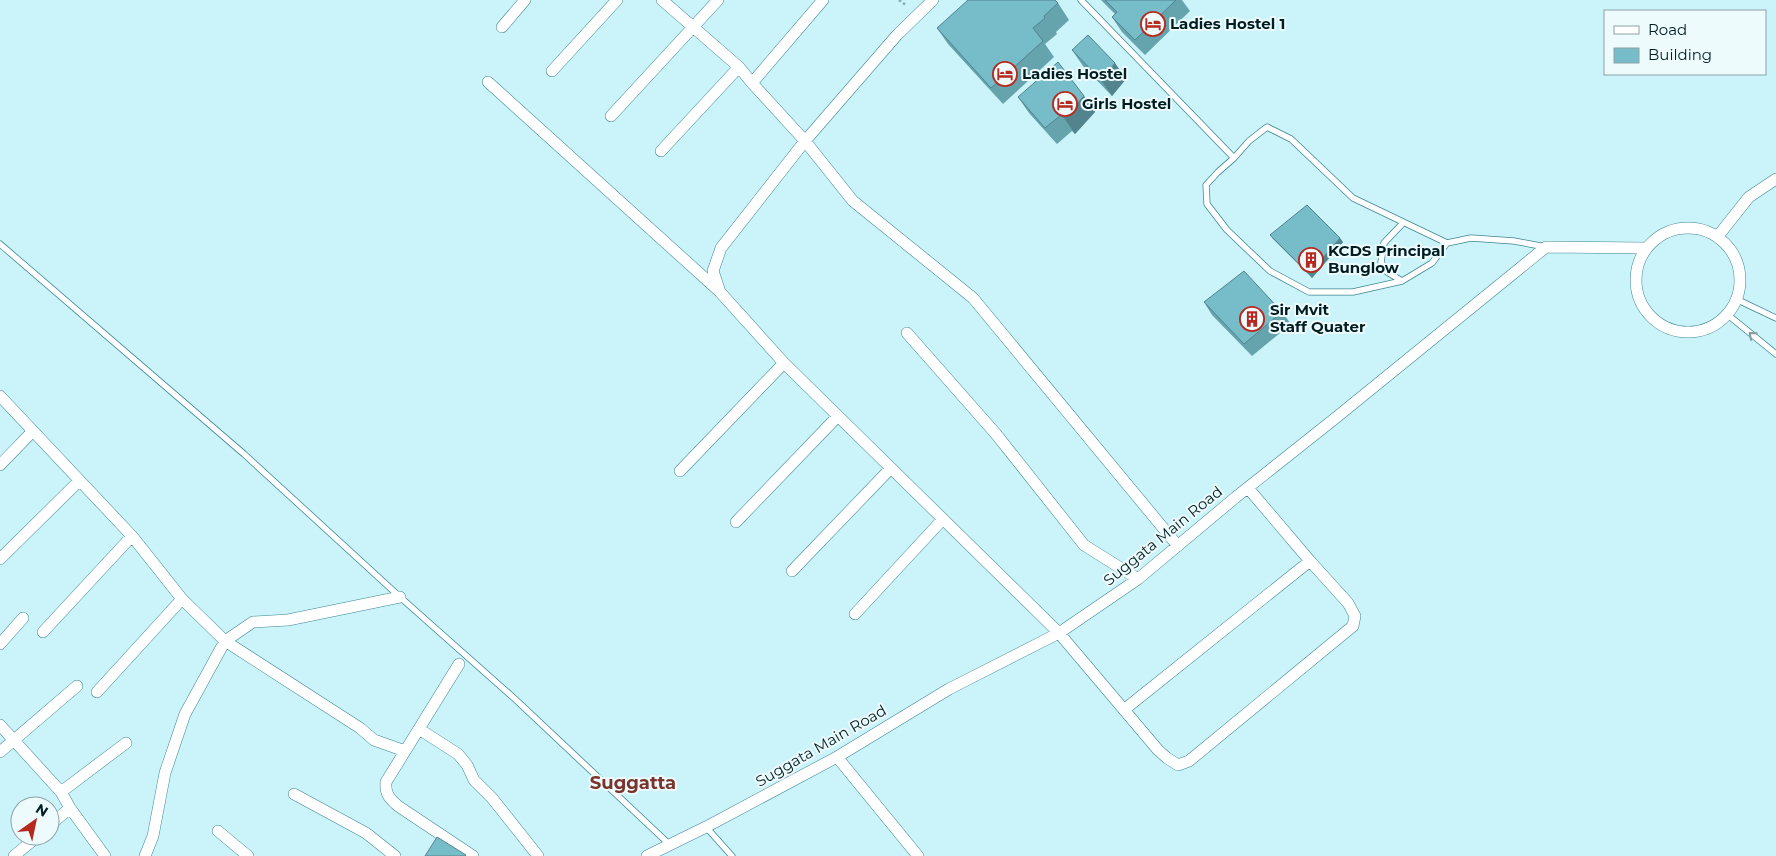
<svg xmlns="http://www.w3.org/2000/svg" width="1776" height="856" font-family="Montserrat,sans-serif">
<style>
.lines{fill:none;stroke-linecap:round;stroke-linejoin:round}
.lane-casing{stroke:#3f8691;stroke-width:7}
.street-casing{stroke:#3f8691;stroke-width:12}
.path{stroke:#87acb2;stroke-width:2.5;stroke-dasharray:2.5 2.5;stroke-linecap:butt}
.lane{stroke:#fff;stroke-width:5.5}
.street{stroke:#fff;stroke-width:11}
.wall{fill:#65a3ad}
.shaded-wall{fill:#53848d}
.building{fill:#76bdc9;stroke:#53848d}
.oneway{stroke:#8c999c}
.labels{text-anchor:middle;stroke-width:4;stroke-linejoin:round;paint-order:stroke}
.poi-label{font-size:15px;font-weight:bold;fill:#001d22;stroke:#edfbfd;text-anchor:start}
.street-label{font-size:15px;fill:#001d22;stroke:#edfbfd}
.quarter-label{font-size:18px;font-weight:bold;fill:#7a342b;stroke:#edfbfd}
</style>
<rect width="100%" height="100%" fill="#caf3fa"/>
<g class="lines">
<defs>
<path id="lane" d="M1081 0 1234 158 1249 141 1267 127 1291 139 1353 198 1447 243 1471 238 1514 241 1546 247
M1234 158 1218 172 1206 185 1207 204 1227 230 1270 271 1309 292H1353L1402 281 1432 263 1447 243
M0 244 244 454 400 597 515 699 669 844
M1402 281 1387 272 1381 262 1384 243 1403 223
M1738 300 1776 318
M1728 315 1776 354
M706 827 732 856"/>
<path id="street" d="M662 0 739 67 752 83 805 141 853 201 973 298 1178 546
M933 0 897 35 805 141 721 248 713 271 720 292 784 363 1059 633 1158 750 1167 758 1178 765 1189 761 1353 626 1355 616 1348 603 1310 561 1248 488
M502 27 525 0
M552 71 617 0
M488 82 719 291
M752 83 823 0
M611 116 718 0
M661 151 739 67
M1636 280a52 52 0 1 1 104 0a52 52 0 1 1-104 0Z
M1718 236 1749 197 1776 179
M907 333 996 434 1084 545 1138 579
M0 396 132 536 182 599 225 641 360 728 374 740 405 751
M0 465 33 431
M680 471 784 363
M736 522 838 416
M0 559 79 481
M792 571 891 468
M855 614 943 519
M43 632 132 536
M0 644 23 618
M459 664 386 782C385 794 389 798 398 806L473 856
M97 692 182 599
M1125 709 1310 561
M0 725 61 792 70 808 105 856
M419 729 458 754 467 765 474 780 492 798 538 856
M0 752 77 686
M837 757 918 856
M61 792 126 743
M294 794 366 833 395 856
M50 825 70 808
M218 831 248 856
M14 856 38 836
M145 856 153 836 165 773 185 714 225 641 253 622 288 620 400 597
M647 856 706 827 837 757 949 689 1059 633 1138 579 1236 497 1338 416 1546 247 1646 248"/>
</defs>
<use href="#lane" class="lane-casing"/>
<use href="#street" class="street-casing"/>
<path class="path" d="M899 0 907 6"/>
<use href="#lane" class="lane"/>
<use href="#street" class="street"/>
</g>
<path class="wall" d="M1101 0H1182L1190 11 1145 55 1122 32 1112 17 1115 14Z
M1058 3 1069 20 1056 32 1057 34 1045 44 1054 57 1003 104 948 44 937 28Z
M1072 50 1126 79 1112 96 1083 66Z
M1084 96 1095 112 1075 134 1072 131 1057 144 1029 113 1018 97Z
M1270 235 1343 242 1312 278 1273 239Z
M1204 302 1282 312 1291 324 1252 356 1212 315Z"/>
<path class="shaded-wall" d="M1115 63 1126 79 1112 96 1101 80Z
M1084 96 1095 112 1075 134 1064 118Z
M1340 238 1343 242 1312 278 1309 274Z"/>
<path class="building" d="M968 0H1055L1058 3 1044 16 1045 18 1033 28 1043 41 991 88 937 28Z
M1105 0H1176L1135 40 1112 17 1117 12Z
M1088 35 1115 63 1101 80 1072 50Z
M1058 62 1084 96 1064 118 1061 115 1045 128 1018 97Z
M1307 205 1340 238 1309 274 1270 235Z
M1244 271 1282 312 1244 344 1204 302Z
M437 837 466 855 465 856H425Z"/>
<defs><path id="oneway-chevron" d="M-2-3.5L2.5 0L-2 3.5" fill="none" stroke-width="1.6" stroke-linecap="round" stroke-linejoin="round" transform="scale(1.25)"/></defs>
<use class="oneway" href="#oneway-chevron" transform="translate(1752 335) rotate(-140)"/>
<defs>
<symbol id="hotel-ring" viewBox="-11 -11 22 22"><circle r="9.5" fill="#edfbfd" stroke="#b7291f" stroke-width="1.5"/><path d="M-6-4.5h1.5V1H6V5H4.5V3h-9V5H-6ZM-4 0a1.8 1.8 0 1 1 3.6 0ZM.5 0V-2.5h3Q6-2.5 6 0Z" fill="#b7291f"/></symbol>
<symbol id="building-ring" viewBox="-11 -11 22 22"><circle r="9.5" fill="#edfbfd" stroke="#b7291f" stroke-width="1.5"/><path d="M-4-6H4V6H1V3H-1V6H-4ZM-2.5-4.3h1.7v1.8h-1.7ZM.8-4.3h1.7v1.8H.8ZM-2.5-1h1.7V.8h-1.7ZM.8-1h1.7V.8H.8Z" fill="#b7291f"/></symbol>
</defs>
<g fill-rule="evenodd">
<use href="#hotel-ring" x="1139" y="10" width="28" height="28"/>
<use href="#hotel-ring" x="991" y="60" width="28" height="28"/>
<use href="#hotel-ring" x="1051" y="90" width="28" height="28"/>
<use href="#building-ring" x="1297" y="246" width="28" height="28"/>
<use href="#building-ring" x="1238" y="305" width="28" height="28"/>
</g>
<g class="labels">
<g class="poi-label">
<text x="1170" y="29">Ladies Hostel 1</text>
<text x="1022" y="79">Ladies Hostel</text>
<text x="1082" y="109">Girls Hostel</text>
<text x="1328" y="256">KCDS Principal<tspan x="1328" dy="17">Bunglow</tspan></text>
<text x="1270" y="315">Sir Mvit<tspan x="1270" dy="17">Staff Quater</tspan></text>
</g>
<g class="street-label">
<text transform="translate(1163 536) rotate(-39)" y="5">Suggata Main Road</text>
<text transform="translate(821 746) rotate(-30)" y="5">Suggata Main Road</text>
</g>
<g class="quarter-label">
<text x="633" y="789">Suggatta</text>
</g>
</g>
<rect x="1604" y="10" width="162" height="65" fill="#edfbfd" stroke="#8ea2a5"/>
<rect x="1614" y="26" width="25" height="8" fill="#ffffff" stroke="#8ea2a5"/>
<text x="1648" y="35" font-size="15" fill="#001d22">Road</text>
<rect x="1614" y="48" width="25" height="15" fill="#76bdc9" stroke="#8ea2a5"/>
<text x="1648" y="60" font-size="15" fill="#001d22">Building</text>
<g transform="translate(35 821) rotate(33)"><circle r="24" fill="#edfbfd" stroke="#8ea2a5"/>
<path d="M0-4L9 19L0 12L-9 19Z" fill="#b7291f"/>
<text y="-8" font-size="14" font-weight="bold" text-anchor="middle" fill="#001d22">N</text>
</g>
</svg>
